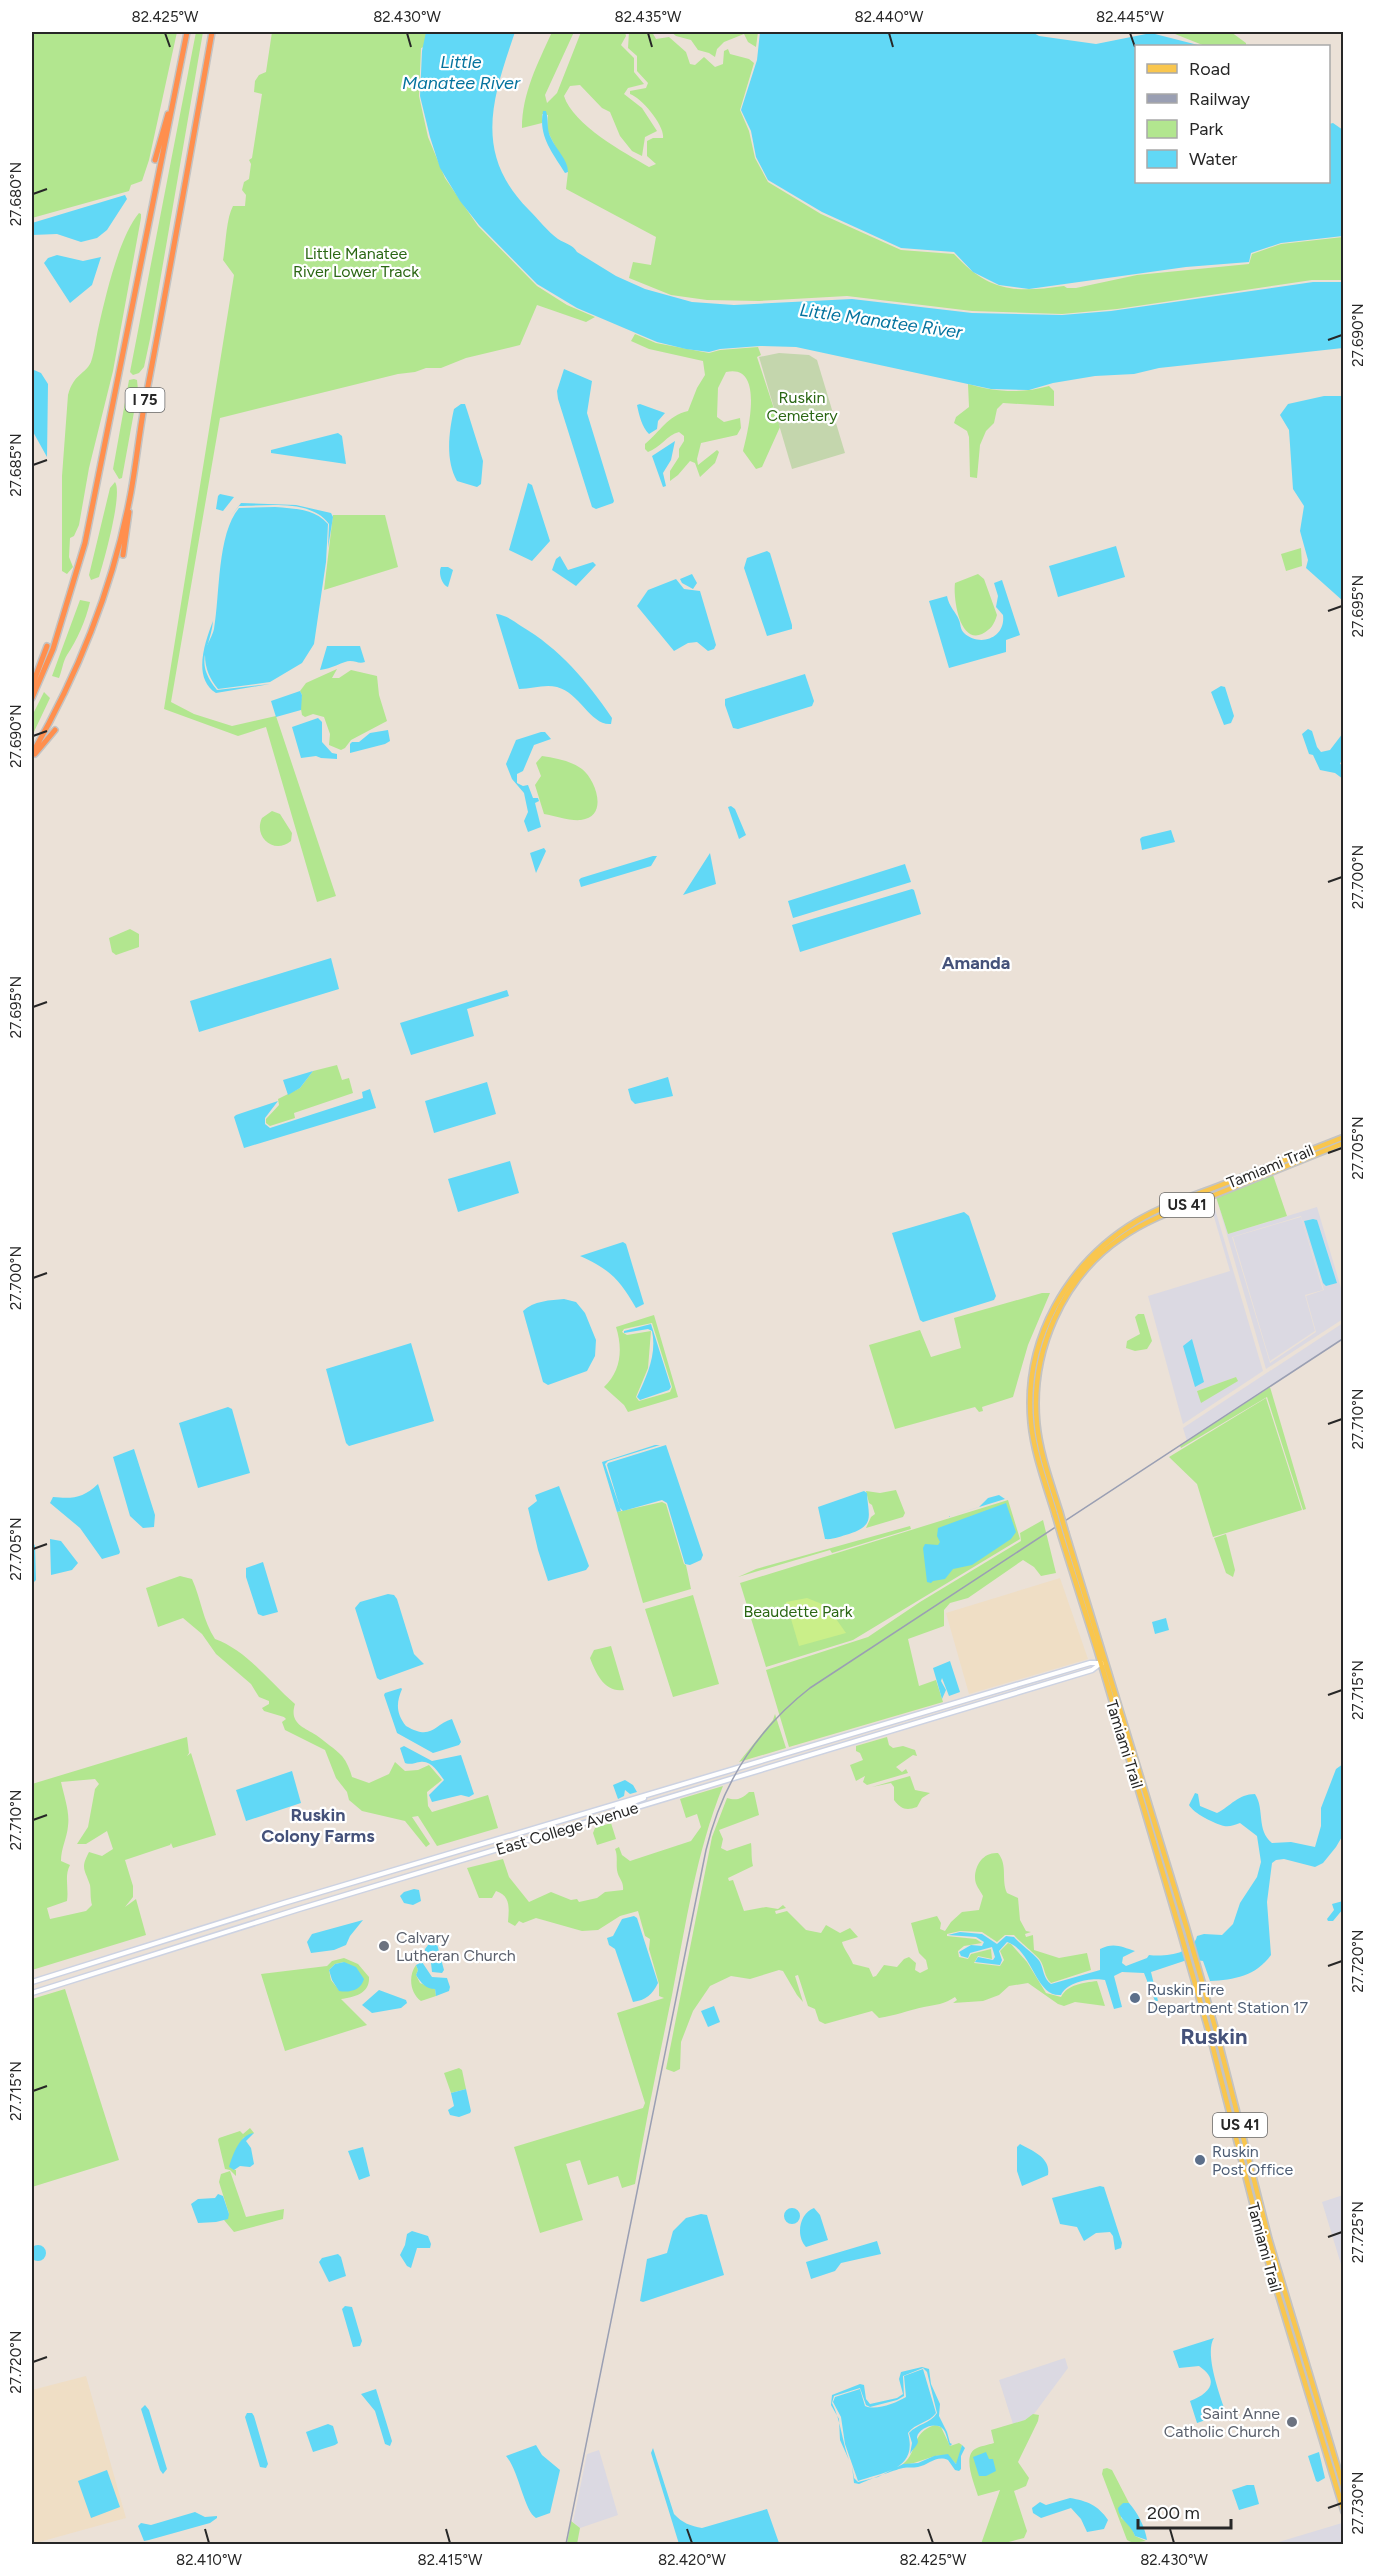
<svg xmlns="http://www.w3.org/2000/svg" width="1375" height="2576" font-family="Figtree,sans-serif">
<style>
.industrial{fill:#dbd9e2;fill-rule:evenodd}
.education{fill:#efdec5}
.green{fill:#b2e68f;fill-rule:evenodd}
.cemetery{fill:#c4d6ad}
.pitch{fill:#caef89}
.water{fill:#61d8f6}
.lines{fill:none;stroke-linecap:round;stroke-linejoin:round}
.secondary-casing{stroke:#ccd2e2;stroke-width:7}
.primary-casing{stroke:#c3c3c3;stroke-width:8}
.highway-casing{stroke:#c3c3c3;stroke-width:8}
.secondary{stroke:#fff;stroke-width:4}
.primary{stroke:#f9c64e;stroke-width:4.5}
.highway{stroke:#ff8f4e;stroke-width:5}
.rail{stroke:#9a9fb3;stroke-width:1.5}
.primary-bridge-casing{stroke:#c3c3c3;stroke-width:8;stroke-linecap:butt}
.primary-bridge{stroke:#f9c64e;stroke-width:4.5}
.ticks{fill:none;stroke:#272727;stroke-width:2}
.worship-dot{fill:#6b7280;stroke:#fff;stroke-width:2}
.service-dot{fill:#5c6f8a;stroke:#fff;stroke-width:2}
.labels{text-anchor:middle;stroke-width:4.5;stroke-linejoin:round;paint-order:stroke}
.shield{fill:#fff;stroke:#686868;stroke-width:1.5}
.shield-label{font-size:15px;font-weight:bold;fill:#272727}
.park-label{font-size:16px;fill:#2b6714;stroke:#fff}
.street-label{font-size:16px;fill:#272727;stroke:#fff}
.worship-label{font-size:16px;fill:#5b616d;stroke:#fff;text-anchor:start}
.service-label{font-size:16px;fill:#4e5e75;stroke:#fff;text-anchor:start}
.water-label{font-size:18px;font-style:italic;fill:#04739e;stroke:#fff}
.neighbourhood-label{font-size:18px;font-weight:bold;fill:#45527a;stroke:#fff}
.district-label{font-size:22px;font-weight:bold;fill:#45527a;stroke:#fff}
.neatline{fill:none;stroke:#272727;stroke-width:2}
.ticks-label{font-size:15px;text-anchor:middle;fill:#272727}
</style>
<rect width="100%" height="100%" fill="#ebe1d7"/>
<path class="industrial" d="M1216 1197 1228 1234 1317 1207 1343 1295V1319L1266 1369ZM1301 1216 1324 1290 1306 1296 1316 1332 1270 1363 1232 1237ZM1313 1219 1337 1283H1336L1326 1286 1304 1221Z
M1212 1199 1263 1371 1183 1424 1148 1296 1230 1271 1209 1200ZM1236 1377 1237 1381 1215 1393 1197 1391Z
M1301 1217 1323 1290 1305 1295 1315 1331 1270 1361 1233 1237Z
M1343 1323V1338L1187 1441 1183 1428Z
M1343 2195H1344L1343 2271 1322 2202Z
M1065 2358 1068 2368 1034 2414 1025 2420 1013 2424 999 2380Z
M599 2450 618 2515 580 2528 573 2522 587 2454Z
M1342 2523 1343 2544H1272Z"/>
<path class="education" d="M1060 1578 1088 1659 969 1694 946 1613Z
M86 2376 126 2518 32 2544V2390Z"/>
<path class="green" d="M32 32H177L149 160 142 181 131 185 129 191 32 218Z
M196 32H203L150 339 144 367 139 373 133 375 130 372Z
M272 32H462L421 48 419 96 428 137 445 178 478 226 537 286 567 305 595 317 586 322 537 305 520 345 466 358 441 368H426L415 372 398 374 220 418 171 702 194 714 232 726 276 716 336 896 317 902 266 727 238 736 164 709 234 275 223 260C226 244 226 219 233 206H245L246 195 242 190 244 182 249 179 251 164 249 160 252 158 262 94 254 92 255 81 259 75 266 72Z
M552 32H574L545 95 547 103 557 93 581 32H625L626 36 621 45 634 58V72L644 84 628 88 624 94 642 108 657 131 645 137 642 156 632 151 620 136 610 112 602 108 580 85 570 86 564 96C573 125 625 153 649 167L656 164 647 156V141L653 138H663C665 126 642 98 630 94V91L646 88 648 83 637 71V56L628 48 629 32H652L656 39 669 37 686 52 690 64 695 65 704 57 715 67 723 64 724 51 728 49 730 54 749 59 754 63 740 110 749 131 755 158 768 182 821 214 901 250 954 254C989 292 1015 293 1064 286L1067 288H1076L1137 275 1249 264 1252 254 1281 244 1343 237V280H1312L1117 309 1062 314 972 311 847 296 759 301 707 300 671 295 629 278 633 262 651 265 656 237 566 189 568 172 547 130 548 115 542 114V123L522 128C522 93 538 63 552 32Z
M671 32H758L756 47 748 42 744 34 724 42 717 49 715 57 709 53 698 50 691 40 676 36Z
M1155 32H1231L1246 43V46H1205L1170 32Z
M139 213 141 214V218L113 371 89 468 79 525 74 536 70 538 69 557 73 567 67 574 62 571V476L68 395C74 373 85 375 91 362 95 350 96 337 99 325 106 295 119 237 139 213Z
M635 334 656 343 709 353 720 350 758 347 761 355 757 357 780 427 762 467 756 469 743 451C748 431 765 363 726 372L718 388 717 417 724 422 740 418 741 428 737 435 701 443 697 459 698 465 717 450 719 452 715 463 700 477 695 463 690 461 678 475 670 481V471L679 457V449L684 441V436L679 432C667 435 660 448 648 452L645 449V444C661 431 667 416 688 411L697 388 705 375 703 361 649 349 631 341Z
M134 379 137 380 138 390 122 478 119 479 113 469 129 380Z
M968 384C996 392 1020 394 1049 386L1054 391V406L1003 403 997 409 994 423 986 431 980 445 977 478 970 477 969 437 967 431 954 423 956 417 969 407Z
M115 482C123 493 104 561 99 577L91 580 89 575 110 488Z
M333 515H385L398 567 324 590Z
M1301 548 1302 566 1286 571 1281 554Z
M978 574 984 579 997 615C994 625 991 629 982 634 959 644 953 597 955 583Z
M80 600 90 602C86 620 77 640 67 655 63 661 62 671 59 678L52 676Z
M337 669 332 678H339L351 670 377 676 379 695 387 721 351 740 345 748 341 750 329 745 330 734 324 717 313 714 305 717 302 715 300 704 302 695 300 691 306 683Z
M44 692 50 698 32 736V716Z
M542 756C556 758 571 761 582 769 596 780 609 817 581 820 569 821 556 816 544 814L535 785 541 776 536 763Z
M272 811 280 814 292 833 291 841C274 855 253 837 262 818Z
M130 929 139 934V947L116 955 112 952 109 938Z
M337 1065 342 1080 349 1078 353 1093 294 1113 295 1118 270 1126 266 1123V1119L279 1105 278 1099 300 1088 313 1071Z
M1273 1175 1287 1216 1228 1234 1216 1197Z
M1042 1293H1050L1028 1345 1013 1397 982 1407 983 1411 979 1412 975 1407 895 1429 869 1345 920 1330 931 1357 961 1348 954 1318Z
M1138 1314H1144L1152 1341 1147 1349 1135 1351 1126 1348 1127 1341 1140 1334 1135 1317Z
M654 1315 678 1397 628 1412 624 1405 604 1387C621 1371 623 1349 616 1327ZM652 1323 672 1387 670 1392 639 1401 636 1397 648 1368 651 1331 627 1335 622 1332 624 1329Z
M1236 1377 1238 1381 1201 1403 1197 1391Z
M1270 1387 1306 1509 1303 1510 1267 1397 1181 1448 1180 1446Z
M1266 1398 1302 1510 1213 1537 1197 1484 1169 1457Z
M896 1490 905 1513 903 1517 866 1528 871 1517 875 1514 872 1505 869 1503 866 1491 880 1493Z
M1008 1500 1020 1539 853 1640 766 1667 740 1583Z
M662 1502 666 1504 684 1564 686 1565 691 1589 643 1603 617 1512Z
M1043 1520 1056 1573 1041 1576 1034 1567 1023 1560 968 1598 950 1603 944 1610V1626L908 1639 919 1686 936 1680 943 1702 789 1747 766 1670 868 1637 920 1602 1021 1541 1020 1533Z
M910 1526 911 1529 832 1553 830 1550 738 1577 756 1569Z
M1226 1534 1235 1570 1233 1577 1226 1573 1214 1538Z
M180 1576 192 1579C201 1599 203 1621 215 1639 248 1651 269 1682 295 1704 289 1723 303 1727 316 1735 324 1741 335 1749 342 1756 347 1762 350 1770 352 1777L369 1783 389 1774 395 1762 405 1771 418 1770 429 1765 442 1780 427 1792 428 1806 432 1812 488 1795 498 1828 437 1846 418 1816 412 1817 430 1844 426 1847 405 1821 362 1811 349 1800 347 1792 336 1778 325 1750 285 1730 282 1722 286 1719 284 1717 264 1711 262 1708 269 1704V1701L259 1697 251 1684 216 1654 202 1634 183 1618 158 1627 146 1588Z
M693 1595 719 1684 673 1697 645 1609Z
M611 1646 624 1690C605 1693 596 1674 590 1658L594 1650Z
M775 1714 786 1748 739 1762 773 1720Z
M187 1737 189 1753 187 1756 191 1753 216 1835 173 1848 171 1843 170 1845 125 1860 133 1886V1897L125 1907 136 1899 146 1935 32 1970V1784ZM95 1779 99 1784 95 1789 88 1827 77 1844H86L107 1831 113 1849 102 1856 89 1852C80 1869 85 1869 90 1885 91 1891 90 1898 92 1905L86 1911 50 1919 47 1908 67 1901C69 1888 64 1876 70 1865L61 1861C61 1848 67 1838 68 1826 70 1812 64 1796 61 1782Z
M887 1737 889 1745 893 1748 903 1746 915 1750 917 1756 913 1755 896 1767 902 1772 906 1769 908 1773 867 1785 863 1782 865 1776 856 1781 850 1765 863 1760 860 1753 856 1751V1746Z
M910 1776 915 1790 930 1793 922 1798 917 1807C906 1811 901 1809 894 1800V1787L891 1783 872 1787Z
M723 1786C696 1853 686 1924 672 1995 659 2058 646 2120 635 2184L622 2188 618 2176 588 2185 580 2160 566 2164 583 2220 540 2233 514 2147 643 2108 645 2103 617 2013 664 1998 659 1996V1984L649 1949 650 1939 645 1936 638 1911 620 1916 598 1930 582 1931 536 1918 523 1923 519 1921 515 1926 508 1922C509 1908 511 1896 496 1891L492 1898H479L467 1868 503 1859 509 1877 529 1902 551 1892 571 1900 577 1899 579 1902 597 1898 605 1892 623 1890C624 1881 618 1878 617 1870 616 1862 618 1856 615 1849L619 1847 622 1855 630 1861 691 1841 701 1827 697 1814 686 1818 680 1799Z
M749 1792H754L759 1815 719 1830 723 1839 721 1848 727 1851 751 1843C752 1850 751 1858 753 1866L728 1878 729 1881 733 1880 744 1911 766 1907 778 1909 783 1905 786 1908 775 1911 776 1914 787 1911 806 1930 821 1933 826 1925 840 1933 850 1928 858 1937 842 1942C843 1948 850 1956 853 1964L869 1968 873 1977 876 1976 884 1965 897 1967 904 1959 909 1957 916 1963 915 1970 920 1973 928 1969 926 1960 919 1953 911 1923 937 1916 941 1923 940 1929 945 1931 951 1922 962 1912 979 1910 983 1896C980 1890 975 1885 975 1878 975 1864 984 1852 998 1853 1008 1865 1001 1880 1007 1893L1018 1898 1020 1920 1026 1931 1031 1932 1025 1934 1026 1937 1033 1935 1034 1950 1059 1958 1087 1953 1091 1970 1051 1983C1044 1977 1045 1967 1040 1960 1038 1956 1020 1942 1014 1935H1005L997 1942 982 1932 960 1931 947 1934V1936L976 1939 982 1943 964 1946 958 1951 959 1957 968 1959 971 1954 991 1949 992 1959 978 1956 974 1963 1000 1966 1004 1960 1000 1951 1008 1943 1011 1944 1027 1962 1046 1993 1061 1997C1068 1984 1083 1983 1097 1981L1105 2006 1075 2002 1064 2006 1058 2004 1028 1983 1009 1986 999 1995 983 2001 953 2003 957 2000 955 1997C945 2004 935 2005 924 2007 909 2010 894 2016 879 2018L872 2011 825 2024 819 2021 815 2009 808 2006 798 1975 795 1976 803 2002 797 1995 783 1971 779 1970 750 1979 731 1976 710 1986 693 2011 681 2042 680 2069 674 2072 666 2069 712 1837 727 1798C736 1801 742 1799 749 1792Z
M611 1823 616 1839 597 1845 593 1833 595 1828Z
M344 1958 358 1964 369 1977C370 1994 354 1997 341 1999L367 2025 285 2051 261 1974 327 1966 332 1961ZM344 1962 339 1990 331 1980 329 1970 335 1964Z
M416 1965 418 1970 416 1975 420 1983 435 1989 436 1996 421 2001C410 1993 408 1976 416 1965Z
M65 1989 119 2160 32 2187V1999Z
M459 2068 462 2070 466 2089 451 2093 444 2073Z
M250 2128 254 2133 243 2138 234 2170H236V2176L230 2170 225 2169 218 2140 219 2138 240 2131 243 2134Z
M230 2171 246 2217 284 2209 283 2219 234 2232 224 2220 229 2214 219 2182 221 2174Z
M1033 2414 1039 2415 1038 2421 1018 2462 1029 2478 1026 2486 1014 2491 1027 2531 1024 2538 1001 2544H981L1000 2490 978 2496C975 2485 962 2457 975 2449 980 2446 988 2445 994 2443L991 2430 1025 2420Z
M935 2425 941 2427 950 2446 959 2443 962 2445 958 2462 956 2464C942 2444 922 2466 903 2464 919 2451 910 2433 935 2425Z
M1107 2468 1112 2470 1129 2503H1123L1121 2518 1131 2526 1135 2536 1146 2541 1133 2543 1127 2540 1102 2474 1103 2469Z
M571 2521 580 2528 577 2544H567Z"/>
<path class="cemetery" d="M779 353 809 355 817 360 845 453 792 469 759 357Z"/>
<path class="pitch" d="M807 1598 827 1606 846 1633 799 1646 786 1602Z"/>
<path class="water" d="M426 32H515C492 99 473 154 529 210 538 219 548 232 558 239 566 244 572 244 577 252L616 276 645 289 692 302 734 305 852 299 972 313 1062 315 1111 311 1313 282H1343V348L1159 368 1134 374 1095 376 1053 383 1029 390 991 389 796 347 760 346 720 349 709 352 686 349 657 342 577 308 537 284 479 225 460 201 440 168 430 137 420 96 422 51Z
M760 32H1032L1039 36 1096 44 1151 33 1202 46H1136V182H1328L1329 124 1333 123 1343 130V236L1281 243 1251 253 1249 262 1186 267 1029 289 999 285 973 272 954 252 901 248 822 212 768 180 756 157 751 131 741 110 757 60Z
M543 111H546C549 120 546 129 551 138 556 150 568 159 568 172L565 173C553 153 538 137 543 111Z
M125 195 127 199 107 230 97 238 81 242 57 234 32 235V223Z
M57 255 83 261 101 257 92 285 70 303 44 263 48 258Z
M564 369 592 381 587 413 614 501 613 503 596 509 592 507 558 399 557 391Z
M34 370 41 373 48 384 47 457 32 430V372Z
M1324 396H1343V601L1306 568 1308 560 1300 531 1304 506 1293 489 1289 430 1280 415 1288 404Z
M461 404H465L467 410 483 461 481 484 477 487 457 481C445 460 449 431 454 409Z
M640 404 665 413 658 421 657 429 649 434C642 427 639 415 637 405Z
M338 433 342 436 346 464 271 453V450Z
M675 441 671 460 663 473 666 486 663 487 652 456Z
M528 483 532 485 550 541 532 561 509 550Z
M220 494 234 497 223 511 216 509 218 496Z
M241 503 296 505 331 513 333 517 328 548 329 524C311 499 267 506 239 506L231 516Z
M275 507C295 509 314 508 328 524L326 562 314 644 302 663 270 682 218 689C210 679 205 669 205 655 205 646 212 638 214 629 220 595 217 534 239 508Z
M1116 546 1125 577 1058 597 1049 566Z
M767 551 770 553 792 625V629L767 636 744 568 747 558Z
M560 556 568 570 593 562 596 565 576 586 552 570 556 559Z
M441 567H448L453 570 448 587C442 585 438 573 441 567Z
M692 574 697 583 693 589 682 583 680 579Z
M676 579 684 589 700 591 716 645 714 649 708 651 697 642 688 643 674 651 637 606 648 590Z
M1002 580 1020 635 1006 640V652L949 668 929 601 947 596C949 607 956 612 959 620 961 625 960 629 964 633 979 647 1006 639 1003 615L996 607 998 596 994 583Z
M496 614C506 615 514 621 521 626 560 649 587 681 612 718L611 724C591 726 580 693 557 687 544 684 532 689 519 689Z
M213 621C210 651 193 660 217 690L270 684 216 693C192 678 205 642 213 621Z
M327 646H360L365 662C359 664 356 661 350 661 344 661 331 669 320 670Z
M805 674 814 701 812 706 738 729 733 728 725 705V699Z
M1221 686 1225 687 1234 716 1231 723 1224 725 1211 692Z
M300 691 302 695 301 710 276 717 271 701Z
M318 718 322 722V742L332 753 337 754V759L321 758 316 756 301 758 292 727Z
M1308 729 1312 731 1317 747 1321 752 1330 750 1343 733V757L1340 764 1343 765V779L1335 773 1320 770 1313 755 1309 754 1302 734Z
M388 730 390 741 385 744 350 753V744L352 742H359L370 733Z
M541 732H545L551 739 534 745 523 771 517 774V783L523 786 528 785 533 798H538L539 801 535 803 541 827 528 832 524 821 528 812 524 793 512 779 506 764 516 740Z
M731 806 735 809 746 835 739 839 728 807Z
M1171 830 1175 842 1142 850 1140 839 1142 837Z
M544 848 546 851 536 873 530 853Z
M710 853 716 884 683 895Z
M653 856H657L651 866 581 887 579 880 581 878Z
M905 864 911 882 793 918 788 901Z
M912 889 914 890 921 914 800 952 792 925Z
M331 958 339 989 199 1032 190 1001Z
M507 990 509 996 467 1009 474 1036 411 1055 400 1023Z
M313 1071 300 1088 288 1095 283 1080Z
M668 1077 673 1096 635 1104 631 1100 628 1089Z
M487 1082 496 1114 434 1133 425 1101Z
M370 1089 376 1108 244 1148 234 1117 236 1115 278 1101 265 1118V1124L270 1128 363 1098 362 1092Z
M510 1161 519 1193 458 1212 448 1179Z
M964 1212 969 1216 996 1296 994 1300 923 1322 920 1320 892 1233Z
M1313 1219 1317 1220 1337 1283 1326 1286 1323 1283 1304 1221Z
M623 1242 626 1244 644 1304 636 1308C619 1279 611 1270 580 1256Z
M564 1299 576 1302 585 1313 596 1340 595 1356 587 1371 548 1385 543 1382 523 1311C533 1301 551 1300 564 1299Z
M651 1324 671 1387 669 1390 640 1400 637 1397C647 1376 657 1354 652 1331L648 1329 624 1333V1331Z
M1192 1339 1204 1382 1195 1387 1183 1346Z
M411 1343 434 1421 349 1446 346 1443 326 1369Z
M228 1407 232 1409 250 1473 198 1488 179 1423Z
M655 1445H660L608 1461 605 1464 621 1511 617 1512 602 1462Z
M666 1445 703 1555 701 1560 690 1565 685 1564 667 1503 662 1500 623 1511 620 1508 607 1465 608 1463Z
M134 1449 155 1515 154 1527 143 1528 130 1516 113 1457Z
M98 1484 120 1552 119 1554 102 1559 80 1528 50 1503 53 1497C73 1499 83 1498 98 1484Z
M559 1486 589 1566 586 1570 548 1581 538 1550 528 1508 537 1501 535 1495Z
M864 1491 867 1493C868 1516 876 1525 849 1534 841 1536 833 1540 825 1539L818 1507Z
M999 1495 1005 1499 947 1517 979 1507 988 1498Z
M1006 1503 1016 1532 1011 1539 972 1565 953 1569 945 1579 933 1581 931 1583 927 1582 923 1548 925 1544 938 1545 940 1542 937 1536 938 1528Z
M50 1539 61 1541 78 1563 72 1570 51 1575Z
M32 1540 35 1546 36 1580 32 1584Z
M263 1562 278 1612 263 1616 258 1614 246 1577V1568Z
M388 1594 394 1595 397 1599 414 1654 424 1664 380 1680 377 1678 355 1608 360 1602Z
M1166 1618 1169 1630 1155 1634 1152 1622Z
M950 1661 960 1692 949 1696 942 1678 941 1681 946 1690 942 1699 933 1668Z
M401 1688 402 1689C396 1703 396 1713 406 1726 432 1741 433 1725 452 1719L461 1742 459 1745 433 1753 397 1733 384 1695 385 1693Z
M404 1746 432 1761 461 1755 474 1794 469 1797 461 1795 432 1802 429 1795 444 1780C438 1772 431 1760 420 1762 413 1763 412 1765 405 1763L400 1748Z
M1343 1764V1835L1336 1847 1323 1863 1315 1867 1284 1859 1276 1860 1272 1863 1267 1902 1271 1955C1256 1976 1234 1980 1210 1981L1203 1961 1190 1959 1151 1972 1158 2001H1155L1144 1973 1122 1972 1114 1976 1122 2007 1114 2009 1105 1980C1092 1977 1066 1982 1061 1995 1035 1997 1033 1950 1007 1942L999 1951 1002 1960 1000 1965 975 1962 978 1957 993 1960 995 1957 992 1947 970 1953 968 1958 961 1956 959 1952 971 1945 982 1946 984 1942 976 1937 948 1935 960 1932 982 1934 997 1944 1006 1936 1014 1937C1020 1944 1037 1956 1040 1962 1044 1970 1043 1978 1051 1984L1100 1970V1949C1114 1942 1122 1947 1135 1951L1123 1957 1122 1963 1126 1966 1147 1958 1149 1955C1165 1957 1193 1954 1197 1936L1204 1934 1222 1935 1233 1924 1240 1903 1257 1877 1261 1862 1257 1836 1240 1823C1234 1825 1230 1827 1224 1826 1215 1824 1193 1813 1189 1805L1195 1793 1198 1794 1200 1806 1217 1813C1231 1806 1238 1794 1255 1794 1265 1809 1256 1830 1272 1843L1291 1842 1315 1847 1321 1826V1808L1336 1769Z
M292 1771 301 1803 246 1821 236 1790Z
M625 1780 633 1785 637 1792 630 1794 625 1790 624 1796 618 1799 613 1785Z
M414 1889 419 1890 421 1901 413 1905 404 1903 400 1896 404 1892Z
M1343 1901V1909L1333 1921H1328L1327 1919 1334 1910 1332 1904Z
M634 1916 637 1918 658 1983C652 1995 646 2000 633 2002L615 1949 609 1945 607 1938 613 1936 622 1919Z
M363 1920 350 1936 346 1945 334 1950 311 1953 307 1942 312 1934Z
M431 1941 437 1944 444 1970 442 1973 432 1972 431 1963 425 1956V1949Z
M344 1962 356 1967 364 1979C361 1990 350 1993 339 1991L332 1980 329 1970 335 1964Z
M422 1962 432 1977 447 1978 450 1987 449 1991 436 1996 435 1989C426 1989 421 1983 416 1975L418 1970 416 1965Z
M379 1990 406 2000 407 2003 401 2008 372 2013 362 2005Z
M714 2006 720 2022 708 2027 701 2011Z
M466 2089 471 2111 470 2113 459 2117 450 2115 448 2110 454 2106 451 2093Z
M254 2133 246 2141 251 2148 254 2164 250 2167 240 2166 234 2170 229 2167C233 2154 240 2134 254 2133Z
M1020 2144C1033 2151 1051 2158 1048 2175L1022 2186 1017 2171V2147Z
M363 2147 370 2176 359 2180 348 2151Z
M1100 2186 1104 2187 1122 2243 1121 2248 1115 2250 1113 2236 1110 2232 1096 2233 1084 2241 1077 2227 1060 2224 1052 2198Z
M218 2194 223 2196 229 2214 228 2219 216 2222 198 2223 191 2204 198 2199 215 2198Z
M814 2208 820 2215 828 2240 806 2247C795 2235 800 2213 814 2208Z
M784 2216a8 8 0 1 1 16 0a8 8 0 1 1-16 0Z
M701 2214 707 2215 724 2275 643 2302 640 2301 647 2259 667 2253 673 2231 686 2218Z
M412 2231 428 2236 431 2244 430 2248H417L411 2268 407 2266 400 2255 405 2245 407 2234Z
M877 2241 881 2254 841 2263 835 2271 811 2279 806 2262Z
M30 2253a8 8 0 1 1 16 0a8 8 0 1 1-16 0Z
M338 2254 341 2257 346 2276 329 2282 319 2262 322 2258Z
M345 2306 352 2307 362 2341 360 2346 353 2347 342 2309Z
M1214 2338C1204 2353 1220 2396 1226 2413L1197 2423 1190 2401C1209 2394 1221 2381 1199 2366L1179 2368 1173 2351Z
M922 2367 929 2369 931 2384 940 2404 939 2416 947 2432 950 2443 952 2444 950 2446C947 2441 947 2432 942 2428 935 2422 919 2428 917 2437 917 2439 918 2440 918 2442 917 2446 912 2450 910 2454L912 2443 909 2433C917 2424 930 2424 937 2413L927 2372 923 2368 903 2376 904 2396 897 2400 870 2407 866 2405 860 2388 834 2396 832 2403C841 2421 842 2441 849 2460L840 2440 839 2419 831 2405 832 2395 860 2384 864 2385 866 2399 870 2404 897 2398 903 2394 899 2379 901 2372Z
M923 2369 936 2413C929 2423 915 2423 908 2433 918 2470 884 2472 858 2481L845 2444 841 2417 833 2402 835 2397 860 2389 865 2406C876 2411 896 2403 906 2397L904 2376Z
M376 2389 392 2441 390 2446 385 2444 375 2411 361 2394Z
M145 2405 149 2410 167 2469 163 2474 160 2470 141 2409Z
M247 2413H252L254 2416 268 2464 266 2468 260 2467 245 2417Z
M328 2424 333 2426 338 2443 335 2445 313 2452 306 2432Z
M536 2445 542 2455 560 2470 550 2513 536 2518C524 2511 519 2471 506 2456Z
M962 2445 965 2448 961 2456V2469L959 2471 955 2470 948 2460C936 2455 929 2465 918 2467 913 2468 908 2467 903 2468 894 2470 868 2480 859 2484L854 2483 852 2466 854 2478 858 2482 878 2477 903 2464 918 2463 934 2456 948 2454 956 2464Z
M653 2448 674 2514C682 2523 691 2526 702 2528L767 2509 779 2543 679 2544 651 2453Z
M986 2452 989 2459H993L996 2471 986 2476H979L973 2457Z
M1319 2452 1325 2478 1318 2482 1316 2481 1308 2456Z
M107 2470 120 2507 91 2518 78 2481Z
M1247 2485H1254L1259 2504 1239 2510 1232 2490Z
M1070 2498C1087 2501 1098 2505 1108 2520L1104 2529 1087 2532 1081 2519 1071 2508 1041 2518 1033 2513 1032 2508 1040 2502 1046 2505Z
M1123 2503H1129C1138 2513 1145 2527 1147 2540L1135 2536C1131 2524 1119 2520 1118 2508Z
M195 2512 205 2517 217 2516V2518L210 2523 149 2540 144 2541 138 2526 141 2523 151 2525Z"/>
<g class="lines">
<defs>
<path id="secondary" d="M622 1812 617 1808 644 1798
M32 1982 284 1903 1090 1663H1104
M32 1993 299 1909 1092 1670 1100 1664"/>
<path id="primary" d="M1060 1512C1051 1483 1040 1454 1037 1424 1030 1353 1062 1278 1121 1238 1149 1218 1181 1208 1212 1196 1256 1178 1300 1161 1344 1143
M1055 1515C1046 1485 1034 1454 1031 1423 1023 1340 1067 1263 1137 1221 1165 1204 1199 1194 1229 1182 1267 1167 1305 1152 1344 1137
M1066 1533 1187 1929 1217 2034 1269 2239 1344 2489
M1061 1536 1097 1650 1180 1931 1210 2036 1263 2244 1344 2512"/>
<path id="highway" d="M155 160 168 114
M123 555 129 512
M32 686 47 646
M32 698 53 649 85 543 187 32
M32 754C78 674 114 584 131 492 136 464 139 435 144 407 168 282 190 157 212 32
M35 754 55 730"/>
</defs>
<use href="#secondary" class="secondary-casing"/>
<use href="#primary" class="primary-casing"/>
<use href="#highway" class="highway-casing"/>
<use href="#secondary" class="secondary"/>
<use href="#primary" class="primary"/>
<use href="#highway" class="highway"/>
<path class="rail" d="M566 2544 706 1850C722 1784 756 1730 810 1688L1344 1338"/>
<defs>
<path id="primary-bridge" d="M1060 1512 1066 1533
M1055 1515 1061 1536"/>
</defs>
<use href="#primary-bridge" class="primary-bridge-casing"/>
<use href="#primary-bridge" class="primary-bridge"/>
</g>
<path class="ticks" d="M165 33 170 47M407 33 411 47M648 33 652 47M889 33 893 47M1130 33 1135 47M33 194 47 189M1328 340 1342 335M33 465 47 460M1328 611 1342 606M33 736 47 731M1328 882 1342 877M33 1007 47 1002M1328 1153 1342 1148M33 1278 47 1273M1328 1424 1342 1419M33 1549 47 1544M1328 1695 1342 1690M33 1820 47 1815M1328 1966 1342 1961M33 2091 47 2086M1328 2237 1342 2232M33 2362 47 2357M1328 2508 1342 2503M205 2529 209 2543M446 2529 450 2543M687 2529 692 2543M928 2529 933 2543M1170 2529 1174 2543"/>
<g class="worship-dot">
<circle cx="384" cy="1946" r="6"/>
<circle cx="1292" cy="2422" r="6"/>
</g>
<g class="service-dot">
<circle cx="1135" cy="1998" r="6"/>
<circle cx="1200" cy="2160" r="6"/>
</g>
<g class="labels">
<g class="shield">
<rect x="125.5" y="388" width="39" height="24" rx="4.5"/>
<rect x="1160" y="1193" width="54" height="24" rx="4.5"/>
<rect x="1213" y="2113" width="54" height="24" rx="4.5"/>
</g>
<g class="shield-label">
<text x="145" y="405">I 75</text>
<text x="1187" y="1210">US 41</text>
<text x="1240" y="2130">US 41</text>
</g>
<g class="park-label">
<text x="356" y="259">Little Manatee<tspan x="356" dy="18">River Lower Track</tspan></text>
<text x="802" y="403">Ruskin<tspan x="802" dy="18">Cemetery</tspan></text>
<text x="798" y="1617">Beaudette Park</text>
</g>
<g class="street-label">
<text transform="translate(1270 1166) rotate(-22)" y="6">Tamiami Trail</text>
<text transform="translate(1125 1744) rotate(73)" y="6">Tamiami Trail</text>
<text transform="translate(567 1828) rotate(-17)" y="6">East College Avenue</text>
<text transform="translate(1265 2247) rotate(75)" y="6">Tamiami Trail</text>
</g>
<g class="worship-label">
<text x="396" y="1943">Calvary<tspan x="396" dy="18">Lutheran Church</tspan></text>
<text x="1280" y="2419" text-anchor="end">Saint Anne<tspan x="1280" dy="18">Catholic Church</tspan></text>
</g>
<g class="service-label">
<text x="1147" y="1995">Ruskin Fire<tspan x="1147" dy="18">Department Station 17</tspan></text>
<text x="1212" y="2157">Ruskin<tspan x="1212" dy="18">Post Office</tspan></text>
</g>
<g class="water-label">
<text x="461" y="68">Little<tspan x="461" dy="21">Manatee River</tspan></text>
<text transform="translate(881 321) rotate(8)" y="6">Little Manatee River</text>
</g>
<g class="neighbourhood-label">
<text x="976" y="969">Amanda</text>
<text x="318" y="1821">Ruskin<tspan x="318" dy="21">Colony Farms</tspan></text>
</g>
<g class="district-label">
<text x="1214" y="2044">Ruskin</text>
</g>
</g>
<rect width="1375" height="2576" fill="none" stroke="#ffffff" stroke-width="66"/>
<rect x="1135" y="45" width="195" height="138" fill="#ffffff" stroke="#a9a9a9" stroke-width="1.5"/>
<rect x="1147" y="64" width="30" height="9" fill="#f9c64e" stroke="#a9a9a9" stroke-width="1.5"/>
<text x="1189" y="75" font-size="18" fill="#272727">Road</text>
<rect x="1147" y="94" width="30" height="9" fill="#9a9fb3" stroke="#a9a9a9" stroke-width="1.5"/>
<text x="1189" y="105" font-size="18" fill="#272727">Railway</text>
<rect x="1147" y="120" width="30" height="18" fill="#b2e68f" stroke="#a9a9a9" stroke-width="1.5"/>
<text x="1189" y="135" font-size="18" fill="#272727">Park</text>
<rect x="1147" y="150" width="30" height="18" fill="#61d8f6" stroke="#a9a9a9" stroke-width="1.5"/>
<text x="1189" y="165" font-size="18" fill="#272727">Water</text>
<path d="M1138 2519v9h93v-9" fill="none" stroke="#272727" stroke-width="3"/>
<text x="1147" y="2519" font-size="18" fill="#272727" stroke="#ffffff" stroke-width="4.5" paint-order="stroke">200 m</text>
<rect x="33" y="33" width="1309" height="2510" class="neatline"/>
<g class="ticks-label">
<text x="165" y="22">82.425°W</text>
<text x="407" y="22">82.430°W</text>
<text x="648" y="22">82.435°W</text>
<text x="889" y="22">82.440°W</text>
<text x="1130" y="22">82.445°W</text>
<text transform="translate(16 194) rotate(-90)" y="5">27.680°N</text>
<text transform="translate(1358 335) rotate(-90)" y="5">27.690°N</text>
<text transform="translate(16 465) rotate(-90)" y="5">27.685°N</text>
<text transform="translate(1358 606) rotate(-90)" y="5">27.695°N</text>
<text transform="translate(16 736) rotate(-90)" y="5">27.690°N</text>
<text transform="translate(1358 877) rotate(-90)" y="5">27.700°N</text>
<text transform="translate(16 1007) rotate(-90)" y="5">27.695°N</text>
<text transform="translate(1358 1148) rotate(-90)" y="5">27.705°N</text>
<text transform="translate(16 1278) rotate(-90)" y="5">27.700°N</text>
<text transform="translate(1358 1419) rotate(-90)" y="5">27.710°N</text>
<text transform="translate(16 1549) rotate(-90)" y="5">27.705°N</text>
<text transform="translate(1358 1690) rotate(-90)" y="5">27.715°N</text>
<text transform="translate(16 1820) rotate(-90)" y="5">27.710°N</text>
<text transform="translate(1358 1961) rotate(-90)" y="5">27.720°N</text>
<text transform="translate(16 2091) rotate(-90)" y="5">27.715°N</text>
<text transform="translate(1358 2232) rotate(-90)" y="5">27.725°N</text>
<text transform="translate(16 2362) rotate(-90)" y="5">27.720°N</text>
<text transform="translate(1358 2503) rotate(-90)" y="5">27.730°N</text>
<text x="209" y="2565">82.410°W</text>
<text x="450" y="2565">82.415°W</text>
<text x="692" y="2565">82.420°W</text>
<text x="933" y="2565">82.425°W</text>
<text x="1174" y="2565">82.430°W</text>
</g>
</svg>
